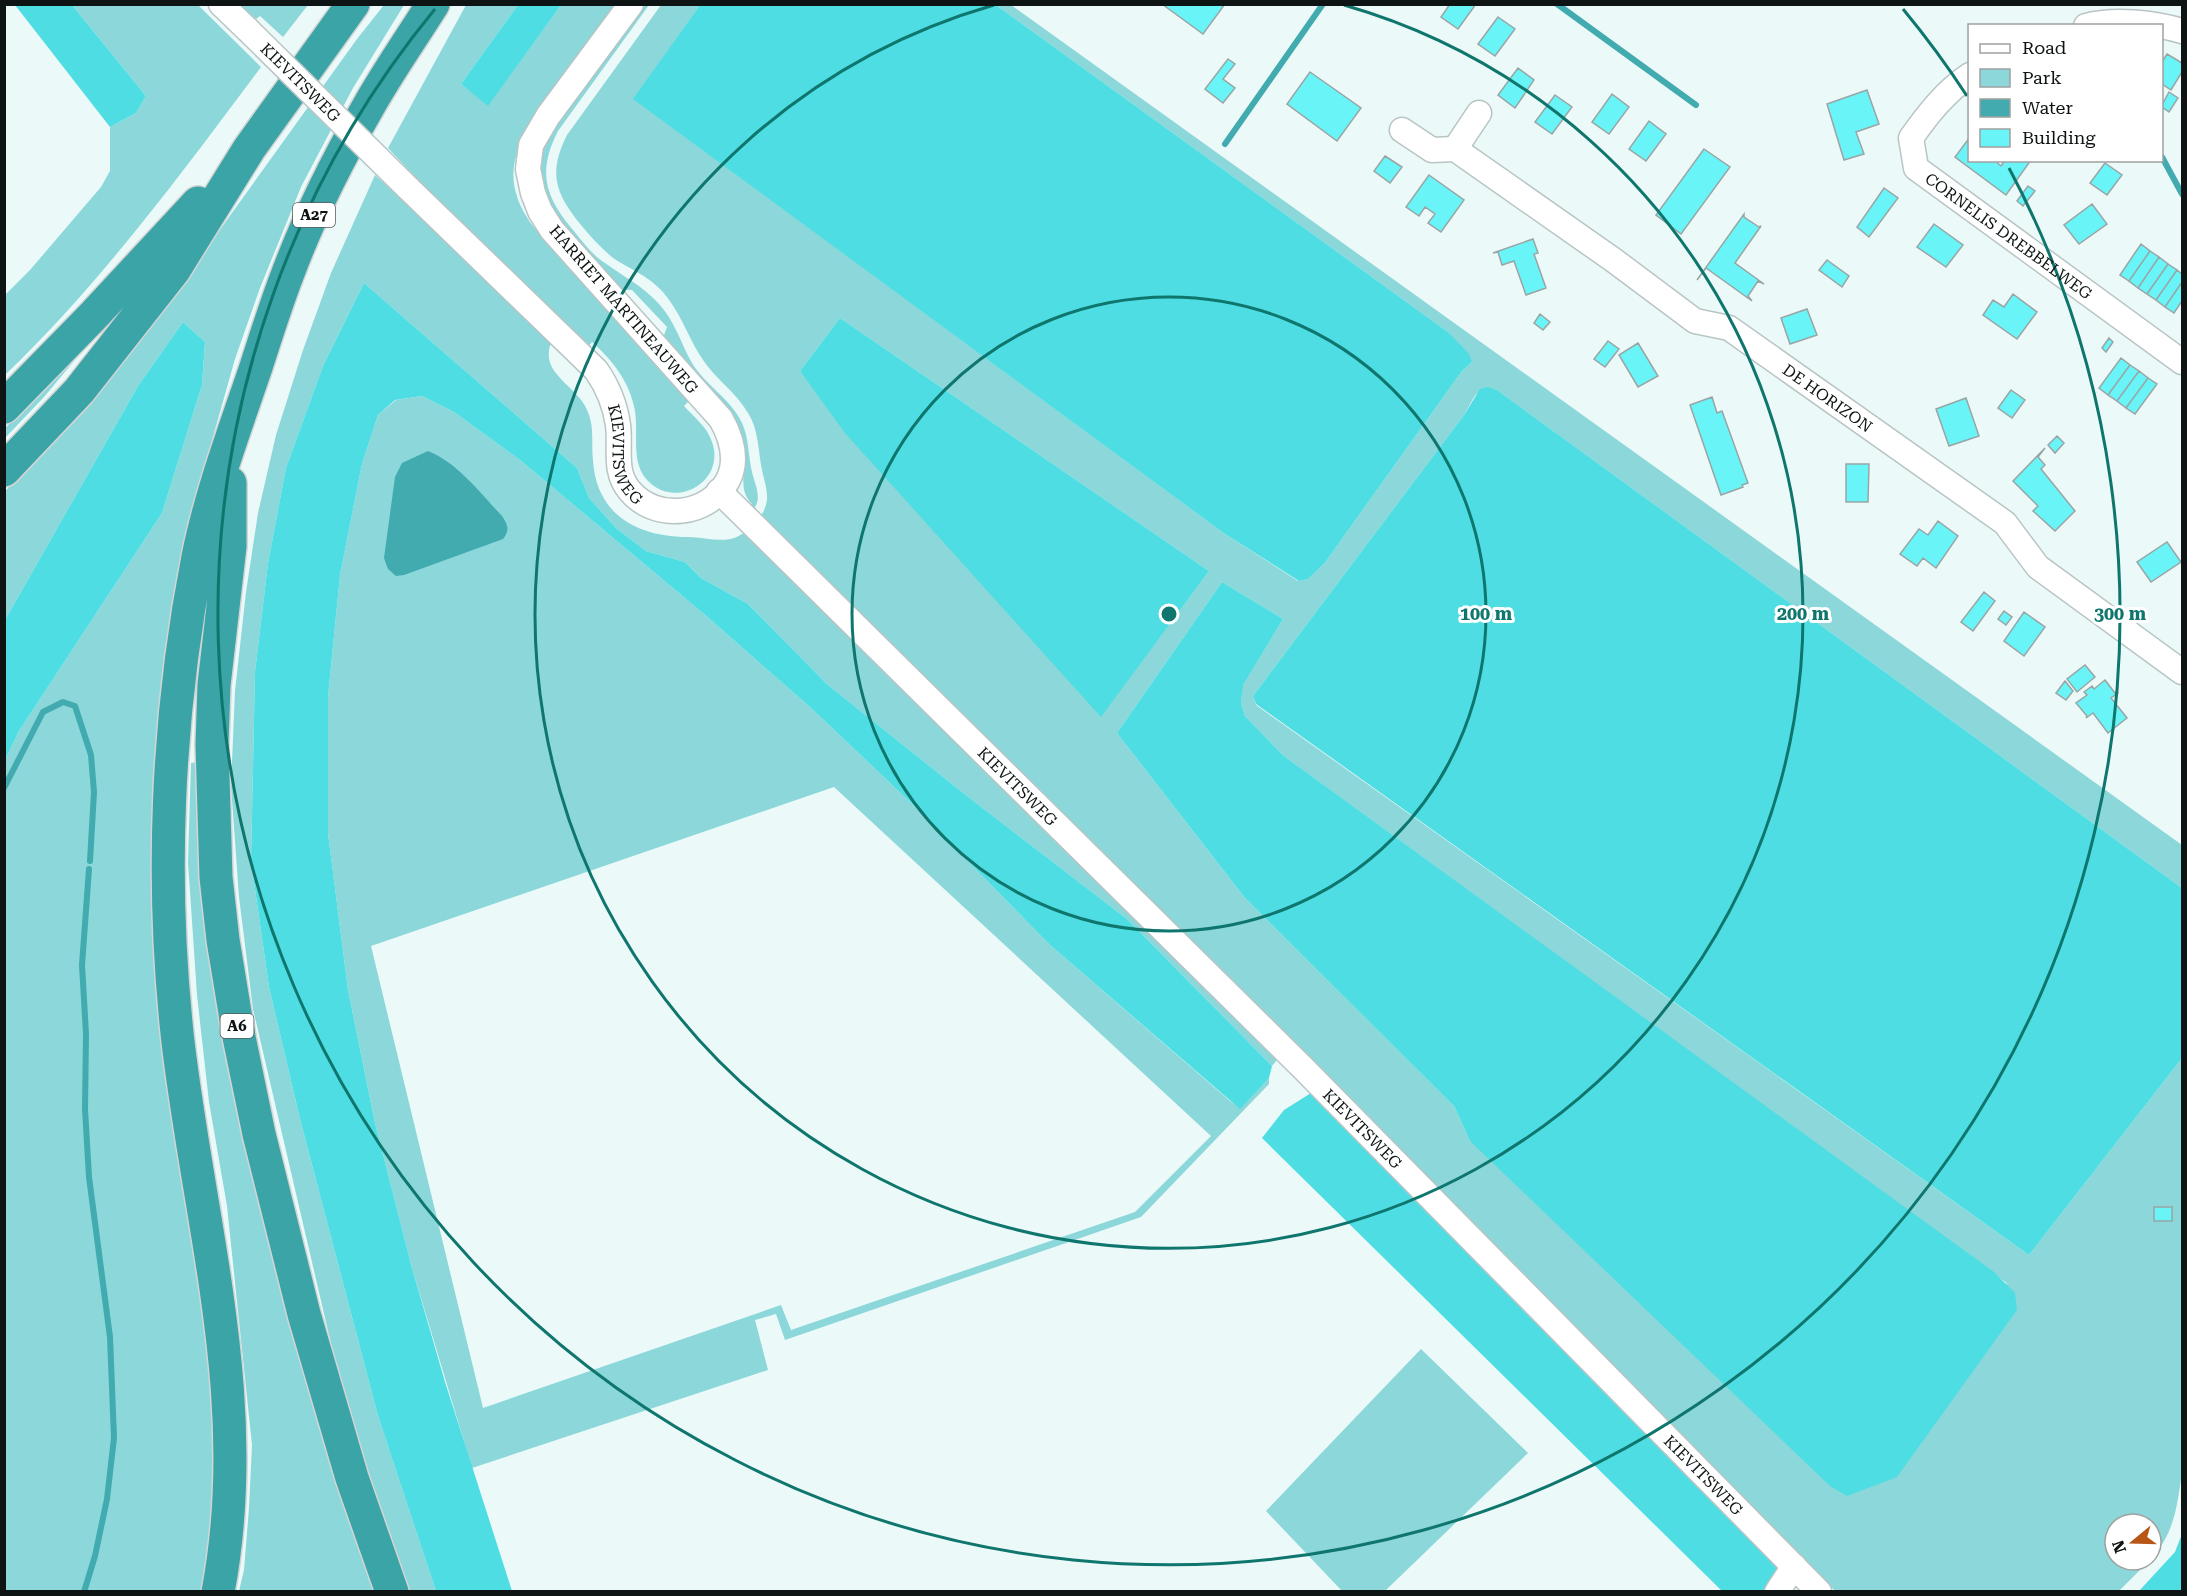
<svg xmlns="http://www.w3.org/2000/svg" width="2187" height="1596" font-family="'Roboto Serif',serif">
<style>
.green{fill:#8bd7da;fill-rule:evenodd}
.forest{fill:#4edde2}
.water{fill:#41abaf}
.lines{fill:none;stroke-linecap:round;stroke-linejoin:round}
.stream{stroke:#41abaf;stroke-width:6}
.building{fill:#69f4f8;stroke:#99a5a5;stroke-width:1.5}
.minor-casing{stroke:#b9c5c5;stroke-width:27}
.motorway-casing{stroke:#d4d5d5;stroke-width:36}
.minor{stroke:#fff;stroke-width:24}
.motorway{stroke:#3ba4a7;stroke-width:33}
.minor-bridge-casing{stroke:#b9c5c5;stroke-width:27;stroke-linecap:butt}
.minor-bridge{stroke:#fff;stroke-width:24}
.ring{fill:none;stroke:#0f766e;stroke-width:3}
.labels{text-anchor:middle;stroke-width:6;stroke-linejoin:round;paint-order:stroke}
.shield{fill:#fff;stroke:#565a5a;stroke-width:1.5}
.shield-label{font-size:15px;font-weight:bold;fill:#0e1313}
.street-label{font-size:16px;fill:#0e1313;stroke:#fff}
.centre{fill:#0f766e;stroke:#fff;stroke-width:3}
.ring-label{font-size:18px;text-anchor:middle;font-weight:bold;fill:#0f766e;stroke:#fff;stroke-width:6;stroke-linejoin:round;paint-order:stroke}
</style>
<rect width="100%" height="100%" fill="#ecf9f9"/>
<path class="green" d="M72 5H198L261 67C181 174 101 283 5 375V295L30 270 101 187 110 171V127L136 113 146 96Z
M240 5H308L283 37 260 16 256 19Z
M384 5H404L353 88 301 187 260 288 235 359 205 465 186 548 162 702 213 1362 214 1508 204 1591H4L5 760 19 731 162 513 202 385 205 342 183 322 138 386 5 620V491L43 454 155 320 357 39Z
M466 5H518L461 84 488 105 561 5H616L524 135C515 154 510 173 516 193 523 221 548 242 566 264 606 310 648 356 689 401L684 406C694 417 708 428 712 442 726 481 676 510 648 481 629 462 640 431 634 406 628 380 612 360 592 342L587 348 430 193 388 148Z
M642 5H649L558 131C537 172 545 197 573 230 583 242 592 255 605 263 624 277 643 286 659 304 675 321 681 344 692 363 706 386 731 399 742 423 749 438 748 455 752 472 755 485 763 499 753 510L750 507 752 504C735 487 749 464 744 443 739 419 726 405 710 388L704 387 663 338 667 327 632 290 616 289C590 259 542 215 540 173 539 159 545 145 551 133Z
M661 5H700L634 99 1225 534 1298 581 1308 579 1324 564 1462 371 1472 362 1448 332 996 5H1011L2182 845V888L1497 390C1477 383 1473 400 1464 415L1253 696 1256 705 2029 1255 2182 1058V1472C2177 1506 2175 1532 2151 1559V1524H2115V1560H2150L2119 1591H1835L1680 1433 1564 1321 760 517C772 500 766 489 762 470 758 451 759 430 748 413 736 392 714 378 701 357 687 335 680 311 662 291 648 276 630 269 613 258 601 248 591 237 581 225 555 193 548 173 567 135ZM840 318 1209 571 1101 716 800 371ZM1222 582 1283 619 1242 686 1241 703 1245 716 1284 756 2008 1284 1470 1141 1454 1106 1245 898 1117 733Z
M375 175 460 252 551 343C539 374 577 385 587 410 595 427 591 443 593 460 596 515 638 537 688 537 709 537 727 546 745 532L1062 843 1277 1060 1272 1066 1127 919 967 796 828 685 748 604 701 578 685 562 646 551 616 528 589 498 577 468 364 283 323 366 286 468 268 563 255 672 251 861 269 987 300 1119 378 1416 436 1591H404L339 1378 253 1009 239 897 231 786 235 691 246 592 258 513 276 435 303 350 331 273Z
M73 360 74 361 44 397 5 438V428Z
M422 396 454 412 520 460 704 614 810 707 907 799 1050 945 1230 1101 1240 1108 1269 1078V1084L1141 1217 785 1340 776 1314 755 1320 768 1370 472 1468 412 1268 375 1123 348 990 328 833V697L340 575 362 464 378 415 396 400ZM834 787 1211 1136 1135 1212 791 1330 781 1305 483 1408 371 946Z
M197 762V831L204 912 216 1005 237 1092 375 1591H239L244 1570 249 1508 252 1445 227 1206 209 1102 197 995 188 862 191 763Z
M1421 1349 1528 1453 1385 1591H1342L1266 1511Z"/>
<path class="forest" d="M15 5H72L146 96 136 113 110 127Z
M518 5H561L488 106 461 84Z
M700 5H996L1448 332 1469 354 1472 362 1462 371 1324 564 1308 579 1299 581 1225 534 633 99Z
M364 283 577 468 589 498 616 528 646 551 685 562 701 578 748 604 828 685 967 796 1127 919 1272 1066 1269 1078 1240 1109 1050 945 907 799 810 707 704 614 520 460 454 412 422 396 395 400 378 415 362 464 340 575 328 697V833L348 990 375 1123 412 1268 445 1382 512 1591H436L378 1416 300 1119 269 987 251 861 255 672 268 563 286 468 323 366Z
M840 318 1209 571 1101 717 845 433 800 371Z
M183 322 205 342 202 385 162 513 19 731 5 760V620L138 386Z
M1488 387 1497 390 2182 888V1058L2029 1255 1256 704 1253 696 1464 415 1480 389Z
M1222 582 1283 619 1243 685 1241 703 1245 716 1284 756 1994 1272 2015 1293 2017 1310 1897 1477 1847 1496 1830 1486 1470 1141 1454 1106 1245 898 1117 733Z
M1311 1093 1649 1433 1779 1570 1765 1591H1722L1262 1138 1284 1110Z
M2182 1534V1591H2139L2175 1552Z"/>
<path class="water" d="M428 451C458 463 480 493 502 516 508 525 510 530 503 539L404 575 396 576 388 569 384 558 395 477 402 463Z"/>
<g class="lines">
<path class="stream" d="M1557 4 1696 105
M1225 144 1323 4
M2162 157 2182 194
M4 788 43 712 63 702 75 706 91 755 94 792 90 861
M84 1592 95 1556 107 1499 114 1438 110 1337 89 1177 85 1109 86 1034 82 965 89 869"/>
</g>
<path class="building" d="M1162 4H1225L1203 34Z
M1450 4H1476L1458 29 1441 17Z
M1498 17 1515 29 1495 56 1478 44Z
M2167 54 2182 63V72L2171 90 2162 84V62Z
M1228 59 1235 64 1223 79 1235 88 1223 103 1205 89Z
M1518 68 1534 80 1515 108 1498 95Z
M1310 72 1361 108 1337 141 1287 104Z
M1867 90 1879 124 1856 132 1864 154 1844 160 1827 104Z
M2169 92 2178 98 2169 112 2162 107V105Z
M1612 94 1629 107 1609 134 1592 122Z
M1555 95 1572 107 1552 134 1535 122Z
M1649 121 1666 134 1646 161 1629 149Z
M1970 137V160H1994L2001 166 2005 160H2031L2006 195 1955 157Z
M1704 149 1730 167 1681 234 1656 215Z
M1385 156 1402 167 1390 183 1374 171Z
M2105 163 2122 175 2107 195 2090 183Z
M1429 175 1464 200 1441 232 1428 223 1435 214 1425 207 1419 216 1406 207Z
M2028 186 2035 191 2023 206 2017 201Z
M1884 188 1898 198 1869 237 1857 227Z
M2092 204 2107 224 2079 244 2064 225Z
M1744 214V217L1759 227 1761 226 1735 263 1764 284 1758 281 1748 296 1752 301 1706 268 1697 280Z
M1934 224 1963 245 1946 267 1917 247Z
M1533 239 1538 253 1534 254 1546 288 1526 295 1514 261 1502 265 1498 252 1493 253Z
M2141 244 2150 251 2129 281 2120 275Z
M2150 251 2159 257 2138 288 2129 281Z
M2159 257 2168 264 2147 294 2138 288Z
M1827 260 1849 276 1842 287 1819 270Z
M2168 264 2177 270 2156 300 2147 294Z
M2177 270 2182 274V282L2165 307 2156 300Z
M2182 282V301L2174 313 2165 307Z
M2013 294 2037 312 2017 339 1983 315 1993 300 2004 307Z
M1807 309 1817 335 1790 344 1781 318Z
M1540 314 1550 322 1543 330 1534 323Z
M2109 338 2113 342 2106 352 2102 348Z
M1608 341 1619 349 1605 367 1594 359Z
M1638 343 1658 376 1638 387 1619 355Z
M2121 358 2130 365 2108 395 2099 388Z
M2130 365 2139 371 2117 401 2108 395Z
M2139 371 2148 378 2126 408 2117 401Z
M2148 378 2157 384 2135 414 2126 408Z
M2011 390 2025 400 2012 418 1998 408Z
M1712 397 1717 413 1722 411 1748 483 1742 485 1743 487 1721 495 1690 405Z
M1966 398 1979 436 1949 446 1936 409Z
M2057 436 2064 443 2055 453 2048 445Z
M2045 448 2038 457 2045 465 2041 469 2075 511 2055 531 2033 511 2038 506 2013 481Z
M1846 464H1869L1868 502H1846Z
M1938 521 1958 536 1936 568 1923 558 1917 566 1900 554 1919 529 1928 535Z
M2167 542 2181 562 2151 582 2137 562Z
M1984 592 1995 601 1973 631 1961 622Z
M2004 611 2012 617 2006 625 1998 619Z
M2024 612 2045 627 2024 656 2004 641Z
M2085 665 2095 677 2077 692 2067 679Z
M2105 680 2115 693 2117 691 2118 693 2111 698 2127 718 2108 733 2093 713 2086 718 2087 716 2076 703 2087 695 2084 692 2092 686 2094 689Z
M2065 681 2073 691 2066 700 2056 693Z
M2154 1207H2172V1221H2154Z"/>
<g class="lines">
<defs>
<g id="minor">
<path d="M221 4 248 30"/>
<path d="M2086 26C2114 18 2155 23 2182 31"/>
<path id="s1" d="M1970 75C1945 92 1928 114 1911 138L1916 168 2182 362"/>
<path id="s2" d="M1402 130 1432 150 1455 149 1612 259 1695 321 1729 328 2005 523 2038 567 2182 672"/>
<path d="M1455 149 1479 113"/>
<path id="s3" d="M407 187 596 370C608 387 615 404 618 425 621 448 613 472 630 491 656 522 709 516 728 480 738 460 731 437 721 419L552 230 540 211 533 193 528 169 531 145 548 116 631 4"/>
<path id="s4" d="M719 491 1303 1068 1819 1592"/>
<path d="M1777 1592 1794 1566"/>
</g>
<path id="motorway" d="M4 407 94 315 198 203
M4 470 79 391 174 270 249 149 353 4
M230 483V546L214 685 212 744 216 877 223 940 239 1037 259 1134 304 1314 352 1478 392 1592
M218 1592C254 1403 200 1228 178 1042 160 882 167 715 198 557 211 492 235 429 256 367 266 336 276 304 288 273 309 217 337 161 367 109 387 73 411 39 433 4"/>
</defs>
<use href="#minor" class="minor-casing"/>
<use href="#motorway" class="motorway-casing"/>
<use href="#minor" class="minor"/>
<use href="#motorway" class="motorway"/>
<defs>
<g id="minor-bridge">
<path id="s5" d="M248 30 407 187"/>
</g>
</defs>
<use href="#minor-bridge" class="minor-bridge-casing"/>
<use href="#minor-bridge" class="minor-bridge"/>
</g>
<g class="ring">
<circle cx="1169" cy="614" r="317"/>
<path d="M1344 5A634 634 0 1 1 994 5"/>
<path d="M1903 9A951 951 0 0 1 1967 96M2009 168A951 951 0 1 1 435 9"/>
</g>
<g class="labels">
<g class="shield">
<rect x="293" y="203" width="42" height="24" rx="4.5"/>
<rect x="220.5" y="1014" width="33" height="24" rx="4.5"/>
</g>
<g class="shield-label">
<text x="314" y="220">A27</text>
<text x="237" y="1031">A6</text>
</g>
<g class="street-label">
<text dy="6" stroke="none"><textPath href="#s5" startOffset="74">KIEVITSWEG</textPath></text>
<text dy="6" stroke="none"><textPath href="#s1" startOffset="232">CORNELIS DREBBELWEG</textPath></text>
<text transform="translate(624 309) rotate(49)" y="6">HARRIET MARTINEAUWEG</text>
<text dy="6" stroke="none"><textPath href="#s2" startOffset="510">DE HORIZON</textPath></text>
<text dy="6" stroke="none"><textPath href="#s3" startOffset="354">KIEVITSWEG</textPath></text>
<text dy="6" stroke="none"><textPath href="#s4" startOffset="420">KIEVITSWEG</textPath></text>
<text dy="6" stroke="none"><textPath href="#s4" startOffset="906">KIEVITSWEG</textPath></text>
<text dy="6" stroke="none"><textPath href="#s4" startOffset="1392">KIEVITSWEG</textPath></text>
</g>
</g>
<circle cx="1169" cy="614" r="9" class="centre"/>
<g class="ring-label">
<text x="1486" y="620">100 m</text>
<text x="1803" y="620">200 m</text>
<text x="2120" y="620">300 m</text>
</g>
<rect width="2187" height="1596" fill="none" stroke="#0e1313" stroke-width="12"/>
<rect x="1968" y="24" width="195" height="138" fill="#ffffff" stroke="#9fa1a1" stroke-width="1.5"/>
<rect x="1980" y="44" width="30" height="9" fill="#ffffff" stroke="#9fa1a1" stroke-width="1.5"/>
<text x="2022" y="54" font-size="18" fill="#0e1313">Road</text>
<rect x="1980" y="69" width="30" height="18" fill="#8bd7da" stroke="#9fa1a1" stroke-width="1.5"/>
<text x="2022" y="84" font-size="18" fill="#0e1313">Park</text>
<rect x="1980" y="99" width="30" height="18" fill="#41abaf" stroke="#9fa1a1" stroke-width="1.5"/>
<text x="2022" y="114" font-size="18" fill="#0e1313">Water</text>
<rect x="1980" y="129" width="30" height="18" fill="#69f4f8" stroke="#9fa1a1" stroke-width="1.5"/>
<text x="2022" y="144" font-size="18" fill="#0e1313">Building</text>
<g transform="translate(2133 1542) rotate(251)"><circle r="28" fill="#ffffff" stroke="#9fa1a1" stroke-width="1.5"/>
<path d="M0-4.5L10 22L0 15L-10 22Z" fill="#b75615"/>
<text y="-9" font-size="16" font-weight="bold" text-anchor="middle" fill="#0e1313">N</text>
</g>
</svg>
